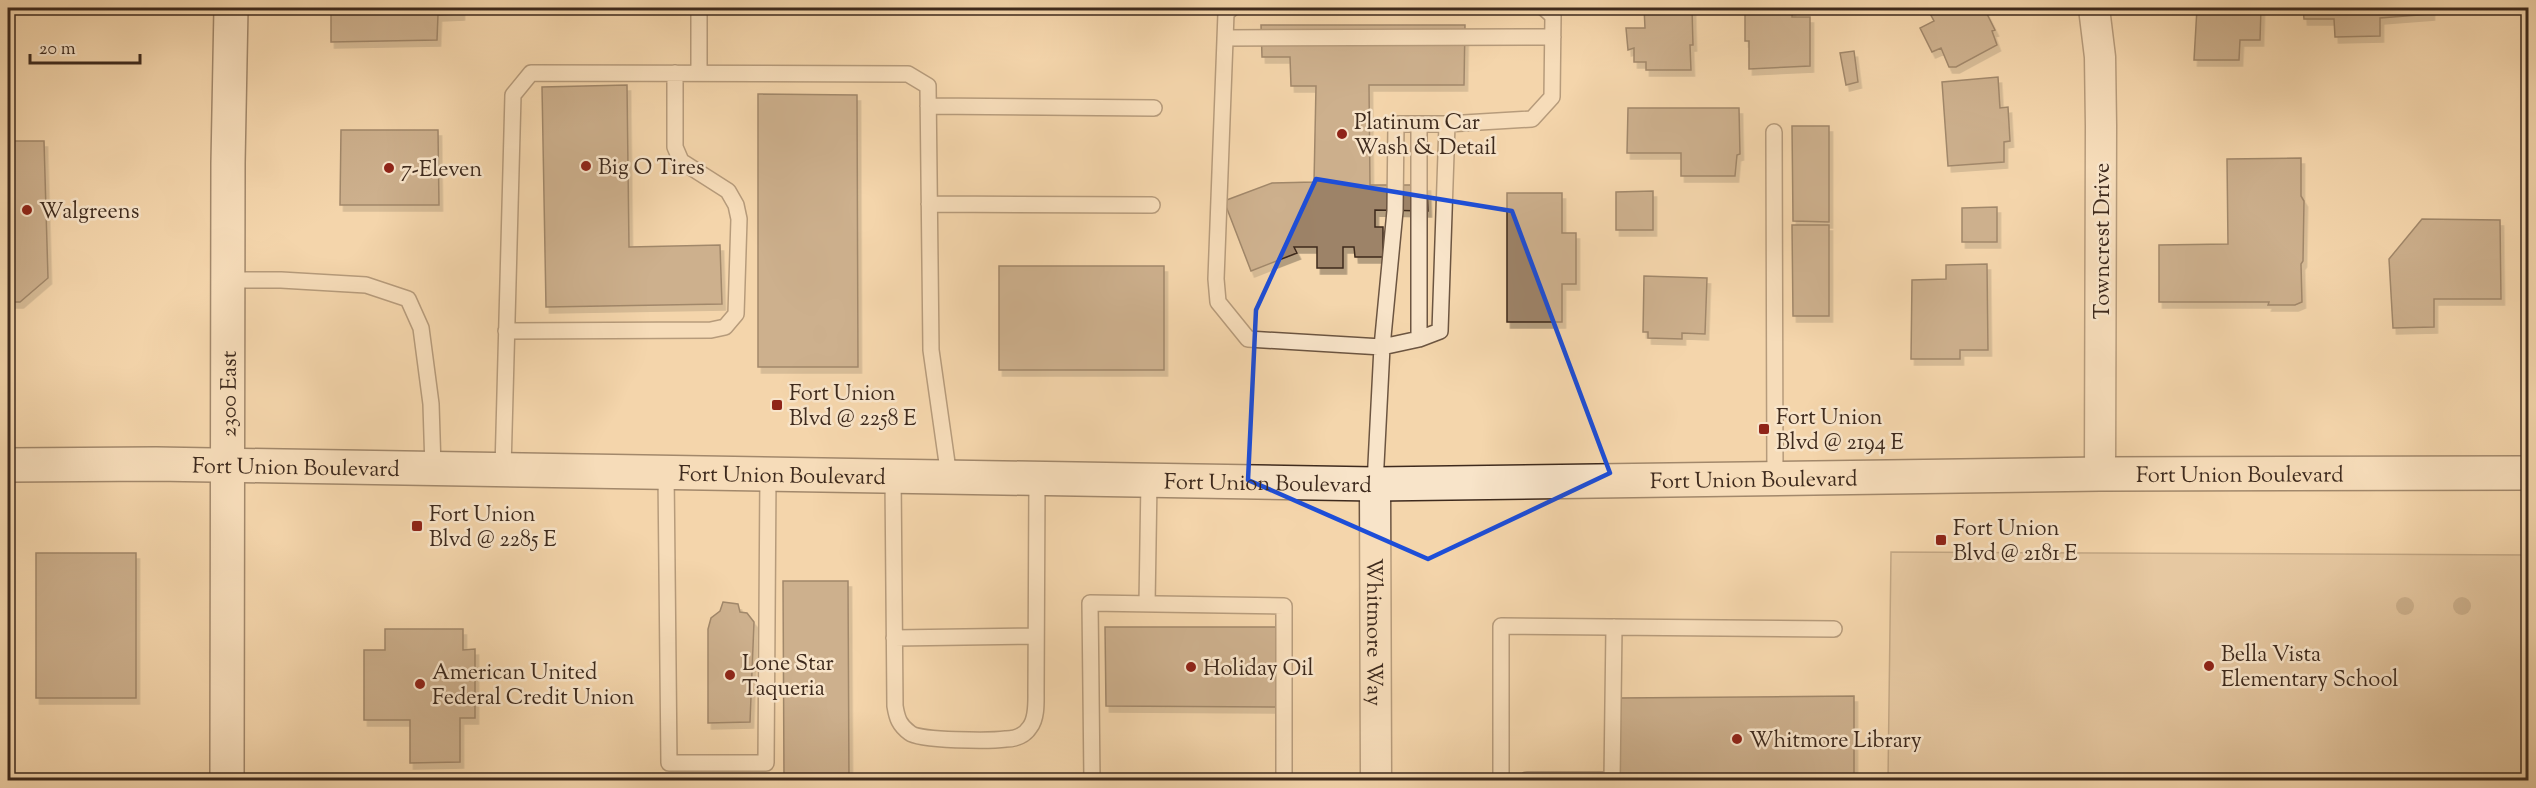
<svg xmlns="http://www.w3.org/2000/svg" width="2536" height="788" font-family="'Sorts Mill Goudy',serif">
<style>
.green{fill:#d5b994;stroke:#8a7258;stroke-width:1.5}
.building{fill:#9d8367;stroke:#3e2a1d;stroke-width:1.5;filter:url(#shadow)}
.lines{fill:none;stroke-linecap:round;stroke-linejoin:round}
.lane-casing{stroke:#6c5541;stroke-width:18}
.street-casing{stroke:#6c5541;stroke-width:33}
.secondary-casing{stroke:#3e2a1d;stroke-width:36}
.lane{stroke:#f8e4c9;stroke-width:15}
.street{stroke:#f8e4c9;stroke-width:30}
.secondary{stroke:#f8e4c9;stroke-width:33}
.tree{fill:#a0876b}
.marked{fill:none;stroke:#1d4ed8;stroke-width:4.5;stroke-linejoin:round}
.poi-dot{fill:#8f2418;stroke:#f8e4c9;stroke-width:2}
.labels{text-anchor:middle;stroke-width:5;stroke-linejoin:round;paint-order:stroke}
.poi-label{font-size:22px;fill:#3e2a1d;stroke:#f8e4c9;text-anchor:start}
.street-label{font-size:22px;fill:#3e2a1d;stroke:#f8e4c9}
</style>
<defs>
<filter id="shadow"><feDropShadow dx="3.5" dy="6" stdDeviation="0" flood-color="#0004"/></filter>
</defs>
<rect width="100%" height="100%" fill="#f4d6ac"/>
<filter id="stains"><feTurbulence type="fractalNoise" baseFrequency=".00333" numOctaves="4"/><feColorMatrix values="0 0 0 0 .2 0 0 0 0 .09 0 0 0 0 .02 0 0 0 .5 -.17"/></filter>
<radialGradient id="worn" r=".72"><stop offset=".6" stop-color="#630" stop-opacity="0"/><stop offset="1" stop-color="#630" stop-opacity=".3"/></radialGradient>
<path class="green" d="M1891 552 2528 555V780H1888Z"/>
<path class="building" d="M331 8H461V14L438 15 437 40 331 42Z
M1644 8H1692L1693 45H1690L1691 70H1646V62H1634V48L1628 50 1626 28H1645Z
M1745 8H1792V17H1810V66L1749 69V41H1745Z
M1927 8H1984L1995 30 1992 31 1997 45 1956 67H1949L1941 48 1932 52 1920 28 1934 21Z
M2197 8 2261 9 2260 40H2240L2239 60H2194Z
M2303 8H2431V14L2380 18V36L2335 37 2334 19H2304Z
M1261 25H1465L1464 85H1369L1370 185H1427L1428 211 1375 210V227H1383V257H1355L1354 247H1343V268H1317V247H1294L1297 253 1251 271 1224 201 1272 183 1314 182 1316 86H1291L1290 57H1262Z
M1854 51 1858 82 1846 85 1840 53Z
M1998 77 2000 108 2008 107 2010 141 2004 142V162L1948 166 1942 82Z
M627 85 629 247 720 245 722 304 546 307 542 87Z
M758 94 857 95 858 367H758Z
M1628 108H1739L1740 154 1737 155 1735 176H1681V153H1627Z
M1792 126H1829V222L1793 221Z
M341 130H438L439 205H340Z
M8 141H44L48 278 20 302H8Z
M2301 158V196L2304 201 2303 261 2301 264 2302 302 2295 305H2268L2269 302H2159V245L2228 244 2227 159Z
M1653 191V230H1616V192Z
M1507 193H1562V233H1576V284H1562V322H1507Z
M1997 207V242H1962V208Z
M2422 219 2500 220 2501 299H2434V327L2393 328 2389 259Z
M1792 225H1829V316H1793Z
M1987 264 1988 350H1960V359H1911L1912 280 1946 279V265Z
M999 266H1164V370H999Z
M1644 276 1707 278 1705 334 1682 333V339L1648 338V332H1643Z
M36 553H136V698H36Z
M783 581H848L849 780H784Z
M723 602 738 604 740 612 747 613 754 622 750 722 708 723V629L711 618 720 611Z
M1105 627H1277V707L1106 706Z
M385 629H463V650L475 649V718H460V762L410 763V720H364V650H385Z
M1854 696V780H1620L1619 698Z"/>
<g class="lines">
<defs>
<path id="lane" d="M699 8V73
M1232 8 1226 13 1216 279 1218 302 1248 339 1382 347 1395 211 1396 124H1447
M1225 38 1553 37
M928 106 1154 108
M1419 124V339
M1774 132 1775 479
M929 204 1152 205
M228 280H281L366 285 408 299 421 328 431 404 433 468
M506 331 711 330 725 327 736 314 739 219 736 205 728 191 681 161 675 147V73
M503 469 513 95 531 73 908 74 928 86 931 350 949 477
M666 472 669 763H766L768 474
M893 476 895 706C897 718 899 725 910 733 920 741 991 741 1006 739 1016 739 1025 735 1030 727 1037 718 1036 702 1036 691L1037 479
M1375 484 1382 347 1419 339 1440 331 1447 124 1532 119 1552 97 1553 16 1544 8
M1147 604 1149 481
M894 638 1036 636
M1092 780 1090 603 1284 606V780
M1501 780V626L1834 629
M1527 780H1612L1614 627"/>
<g id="street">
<path d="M2094 8 2100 57 2101 126 2100 474"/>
<path id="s1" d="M1375 484 1376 780"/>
</g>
<g id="secondary">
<path id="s2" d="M8 465 156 464 1375 484 2100 474 2528 473"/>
<path id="s3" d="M227 780 228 163 231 8"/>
</g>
</defs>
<use href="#lane" class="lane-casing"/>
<use href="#street" class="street-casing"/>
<use href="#secondary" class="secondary-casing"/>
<use href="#lane" class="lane"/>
<use href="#street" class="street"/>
<use href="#secondary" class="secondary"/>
</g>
<g class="tree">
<circle cx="2405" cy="606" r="9"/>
<circle cx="2462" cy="606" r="9"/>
</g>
<path d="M0 0H2536V788H0ZM1316 179 1512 211 1610 473 1428 559 1248 480 1256 310Z" fill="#f4d6ac" fill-opacity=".55" fill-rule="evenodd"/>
<path class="marked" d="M1316 179 1512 211 1610 473 1428 559 1248 480 1256 310Z"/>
<g class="poi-dot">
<circle cx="1342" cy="134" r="6"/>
<circle cx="586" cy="166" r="6"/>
<circle cx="389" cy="168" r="6"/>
<circle cx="27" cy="210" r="6"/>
<rect x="771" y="399" width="12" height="12" rx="3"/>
<rect x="1758" y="423" width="12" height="12" rx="3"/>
<rect x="411" y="520" width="12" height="12" rx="3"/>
<rect x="1935" y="534" width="12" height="12" rx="3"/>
<circle cx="2209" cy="666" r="6"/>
<circle cx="1191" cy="667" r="6"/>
<circle cx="730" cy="675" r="6"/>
<circle cx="420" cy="684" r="6"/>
<circle cx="1737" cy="739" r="6"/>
</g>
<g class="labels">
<g class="poi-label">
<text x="1354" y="129">Platinum Car<tspan x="1354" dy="25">Wash &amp; Detail</tspan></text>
<text x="598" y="174">Big O Tires</text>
<text x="401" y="176">7-Eleven</text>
<text x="39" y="218">Walgreens</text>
<text x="789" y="400">Fort Union<tspan x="789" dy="25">Blvd @ 2258 E</tspan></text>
<text x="1776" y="424">Fort Union<tspan x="1776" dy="25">Blvd @ 2194 E</tspan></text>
<text x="429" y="521">Fort Union<tspan x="429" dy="25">Blvd @ 2285 E</tspan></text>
<text x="1953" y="535">Fort Union<tspan x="1953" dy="25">Blvd @ 2181 E</tspan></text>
<text x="2221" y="661">Bella Vista<tspan x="2221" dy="25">Elementary School</tspan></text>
<text x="742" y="670">Lone Star<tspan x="742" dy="25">Taqueria</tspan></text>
<text x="1203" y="675">Holiday Oil</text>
<text x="432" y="679">American United<tspan x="432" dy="25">Federal Credit Union</tspan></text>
<text x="1749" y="747">Whitmore Library</text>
</g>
<g class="street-label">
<text transform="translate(2101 241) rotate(-90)" y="8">Towncrest Drive</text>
<text dy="8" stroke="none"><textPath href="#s3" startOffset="386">2300 East</textPath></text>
<text dy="8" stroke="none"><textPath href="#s2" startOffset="288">Fort Union Boulevard</textPath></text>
<text dy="8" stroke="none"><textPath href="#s2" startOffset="774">Fort Union Boulevard</textPath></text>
<text dy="8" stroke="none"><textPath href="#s2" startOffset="2232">Fort Union Boulevard</textPath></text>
<text dy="8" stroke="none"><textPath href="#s2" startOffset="1746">Fort Union Boulevard</textPath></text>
<text dy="8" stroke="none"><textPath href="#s2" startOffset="1260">Fort Union Boulevard</textPath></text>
<text dy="8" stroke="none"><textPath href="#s1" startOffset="148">Whitmore Way</textPath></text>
</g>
</g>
<rect width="2536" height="788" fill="none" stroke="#f4d6ac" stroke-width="30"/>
<rect x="9" y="9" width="2518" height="770" fill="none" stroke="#3e2a1d" stroke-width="3"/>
<rect x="15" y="15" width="2506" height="758" fill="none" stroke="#3e2a1d" stroke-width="1.5"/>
<path d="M30 54v9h110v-9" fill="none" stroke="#3e2a1d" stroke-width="3"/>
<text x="39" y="54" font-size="18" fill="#3e2a1d" stroke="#f8e4c9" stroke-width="4.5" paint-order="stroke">20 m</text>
<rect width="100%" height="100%" filter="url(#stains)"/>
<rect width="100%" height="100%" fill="url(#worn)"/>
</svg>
